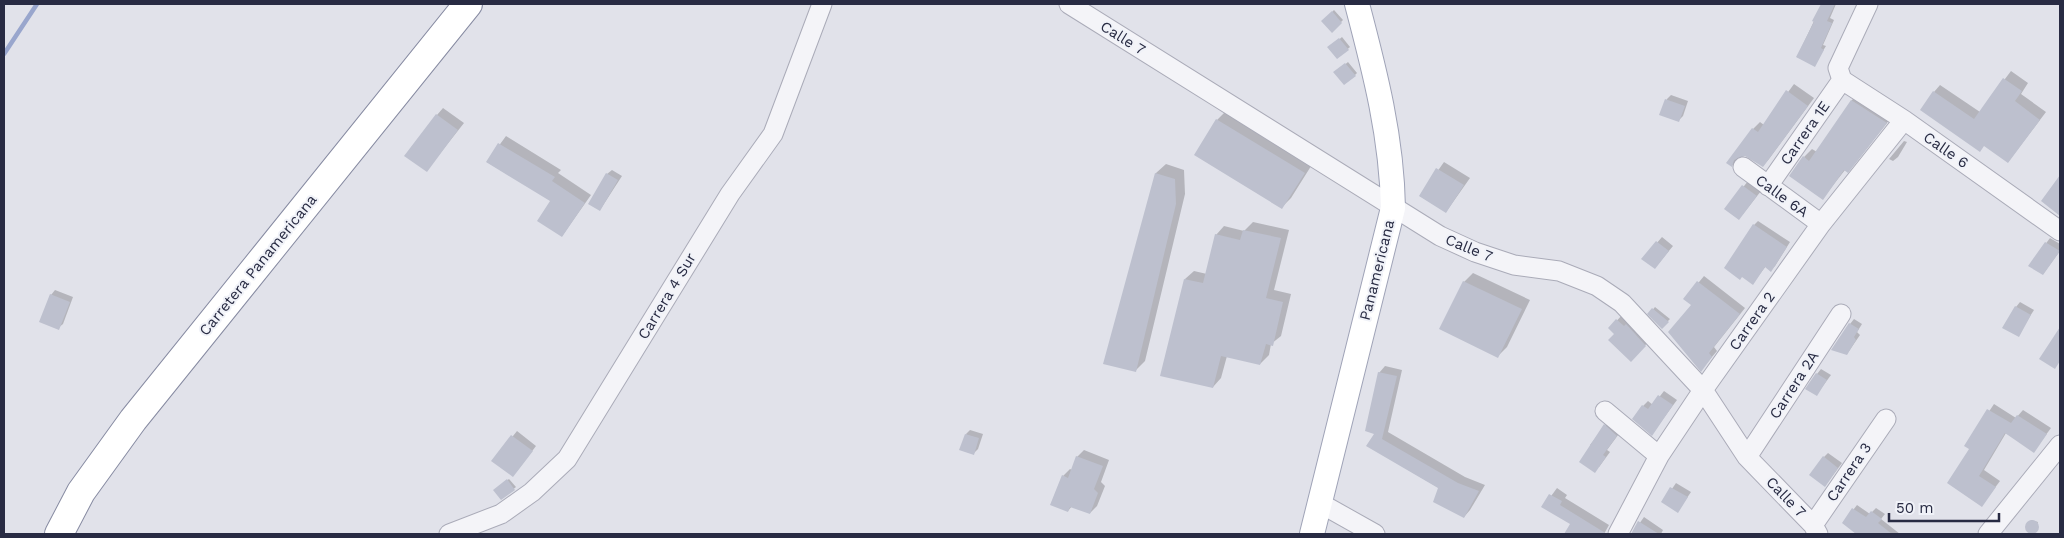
<svg xmlns="http://www.w3.org/2000/svg" width="2064" height="538" font-family="'Work Sans',sans-serif">
<style>
.shadow{fill:#0003}
.lines{fill:none;stroke-linecap:round;stroke-linejoin:round}
.stream{stroke:#99a6cd;stroke-width:4.5}
.building{fill:#bdc0ce}
.minor-casing{stroke:#aaabb8;stroke-width:21}
.major-casing{stroke:#9fa3b7;stroke-width:26}
.highway-casing{stroke:#878ba2;stroke-width:30}
.minor{stroke:#f4f4f8;stroke-width:19}
.major{stroke:#fff;stroke-width:24}
.highway{stroke:#fff;stroke-width:28}
.labels{text-anchor:middle;stroke-width:4;stroke-linejoin:round;paint-order:stroke}
.street-label{font-size:15px;fill:#282b43;stroke:#f0f2f8}
</style>
<rect width="100%" height="100%" fill="#e1e2ea"/>
<path class="shadow" d="M1822 4H1836L1830 18 1834 20 1823 45 1826 46 1814 65 1797 57Z
M1334 10 1343 20 1332 31 1323 21Z
M1342 37 1350 47 1337 58 1329 48Z
M1348 62 1357 73 1355 75 1335 73Z
M2011 71 2028 83 2021 94 2046 112 2008 162 1985 145 1934 92 1940 85 1980 112Z
M1794 84 1814 98 1769 159 1763 166 1744 154 1732 165 1728 162 1753 129 1760 122 1764 125Z
M1860 92 1894 114 1856 162 1845 170 1823 198 1804 157 1812 149 1817 152 1852 100Z
M1671 95 1688 101 1683 116 1678 121 1661 114 1667 99Z
M443 108 464 123 427 170 437 115Z
M1226 111 1313 163 1291 198 1282 207 1217 120Z
M506 136 561 170 558 173 591 195 562 236 552 201 487 162Z
M1904 141 1907 142 1898 157 1893 161 1889 159Z
M1444 162 1470 178 1446 212 1420 196Z
M1166 164 1184 170 1185 194 1145 361 1136 370 1105 363 1156 173Z
M612 170 622 176 600 210 607 174Z
M1748 181 1761 191 1743 214 1726 209Z
M1758 221 1790 242 1775 266 1771 270 1766 266 1753 283 1754 225Z
M1253 222 1289 230 1274 290 1291 294 1281 336 1271 344 1269 355 1260 364 1227 356 1221 378 1213 387 1185 279 1194 271 1207 274 1216 235 1224 226 1244 231Z
M1662 237 1673 246 1659 263 1643 259Z
M2050 238 2060 244V251L2043 274 2030 265Z
M1473 273 1530 300 1507 347 1498 356 1464 282Z
M1704 276 1745 308 1714 347 1717 351 1701 370 1693 305 1685 299Z
M55 290 73 297 63 324 58 328 51 295Z
M2020 302 2034 310 2018 335 2016 307Z
M1655 307 1670 319 1662 327 1649 314Z
M1624 313 1652 338 1631 360 1616 334 1610 328Z
M1854 319 1862 324 1857 332 1860 335 1847 354 1850 324Z
M1385 366 1402 370 1388 432 1465 477 1485 485 1470 510 1464 517 1439 488 1368 446 1376 433 1379 373Z
M1821 369 1831 375 1817 394V374Z
M1664 391 1677 400 1652 434 1643 406 1648 401 1653 405Z
M1994 404 2016 418 2023 410 2051 428 2034 451 2006 433 1984 470 2000 481 1982 505 1971 449 1966 446Z
M1609 421 1621 431 1607 450 1610 452 1599 467 1590 445Z
M970 430 983 434 978 449 974 453 966 434Z
M517 431 536 446 517 471 493 461Z
M1084 450 1109 460 1101 482 1105 486 1097 506 1090 513 1072 506 1068 511 1063 476 1070 469 1072 470 1077 457Z
M1828 453 1842 463 1825 486 1824 457Z
M509 479 516 487 501 499 495 490Z
M1676 483 1691 492 1678 511 1663 502Z
M1557 488 1567 495 1565 498 1609 525 1604 534H1565L1572 523 1543 507Z
M1857 505 1870 514 1876 508 1885 514 1881 519 1900 534H1858L1843 523Z
M1644 517 1663 530 1661 534H1632Z
M2031 520 2038 522 2035 531H2029L2026 527Z"/>
<g class="lines">
<path class="stream" d="M4 54 37 4"/>
</g>
<path class="building" d="M1821 4H1835L1827 21 1832 23 1821 48 1824 50 1815 67 1796 57 1814 22 1812 21Z
M1332 11 1342 23 1332 33 1321 21Z
M1339 38 1349 50 1337 59 1327 47Z
M1345 63 1356 76 1344 85 1333 72Z
M2003 78 2022 91 2015 101 2040 120 2008 163 1984 146 1980 152 1920 110 1933 91 1974 119Z
M1786 90 1808 106 1763 167 1745 156 1734 160 1732 167 1726 163 1752 128 1758 132Z
M1665 99 1685 106 1679 122 1659 115Z
M1851 100 1887 123 1848 173 1844 170 1823 200 1789 176 1803 156 1809 161Z
M436 114 458 130 427 172 404 156Z
M1216 119 1305 173 1282 209 1194 155Z
M498 143 555 177 552 181 585 203 562 237 537 221 550 201 486 162Z
M1436 168 1464 185 1446 213 1419 196Z
M606 173 618 180 600 211 588 204Z
M1155 173 1175 179 1176 204 1136 372 1103 364Z
M2060 175V216L2041 201Z
M1742 185 1757 196 1739 220 1724 209Z
M1753 224 1787 247 1771 272 1765 267 1753 285 1742 277 1740 280 1724 268Z
M1243 230 1281 238 1266 298 1283 302 1273 346 1266 344 1260 365 1221 356 1213 388 1160 376 1184 279 1203 283 1215 234 1240 240Z
M1656 241 1669 251 1655 269 1641 259Z
M2045 242 2060 251 2043 275 2028 266Z
M1463 281 1522 309 1498 358 1439 329Z
M1697 281 1740 314 1709 353 1712 357 1701 372 1668 332 1691 305 1683 299Z
M50 294 70 302 59 330 39 322Z
M2015 306 2031 315 2019 337 2002 328Z
M1652 308 1669 322 1662 329 1647 314Z
M1616 319 1624 326 1626 324 1646 346 1631 362 1608 340 1614 334 1608 328Z
M1849 323 1859 329 1854 337 1856 340 1847 355 1831 350Z
M2060 327V361L2055 369 2039 359Z
M1378 372 1397 376 1382 439 1458 483 1479 491 1464 518 1433 502 1438 488 1366 446 1374 434 1365 431Z
M1816 373 1827 380 1817 396 1805 389Z
M1658 395 1673 405 1652 436 1632 419 1642 405 1648 409Z
M1987 409 2011 423 2017 415 2047 434 2034 453 2005 433 1979 476 1996 487 1982 507 1947 483 1969 449 1964 446Z
M1604 424 1617 436 1603 455 1606 457 1595 473 1579 462Z
M965 434 979 438 974 455 959 450Z
M511 435 533 451 513 477 491 461Z
M1076 456 1103 466 1094 489 1098 493 1090 514 1070 507 1068 512 1050 505 1062 475 1068 478Z
M1823 456 1838 468 1825 487 1809 475Z
M507 479 515 490 501 500 493 490Z
M1670 487 1688 497 1678 513 1661 502Z
M1549 494 1562 501 1560 505 1607 534H1564L1570 524 1541 507Z
M1852 508 1866 517 1871 511 1882 519 1878 523 1892 534H1856L1842 523Z
M2025 527a7 7 0 1 1 14 0a7 7 0 1 1-14 0Z
M1638 521 1659 534H1631Z"/>
<g class="lines">
<defs>
<path id="minor" d="M1069 4 1440 236 1475 252 1514 265 1559 271 1597 286 1622 303 1703 390 1747 457 1813 525 1818 534
M1868 4 1838 68 1842 80 1904 120 2060 231
M1743 167 1821 224
M1768 186 1842 80
M1605 411 1659 456
M1747 457 1841 314
M1318 502 1375 534
M1813 525 1886 419
M449 534 501 514 532 492 567 459 730 194 773 134 822 4
M1618 534 1659 456 1703 390 1821 224 1904 120
M1988 534 2060 445"/>
<path id="major" d="M1312 534 1393 208C1392 138 1375 72 1357 4"/>
<path id="highway" d="M59 534 81 492 133 420 468 4"/>
</defs>
<use href="#minor" class="minor-casing"/>
<use href="#major" class="major-casing"/>
<use href="#highway" class="highway-casing"/>
<use href="#minor" class="minor"/>
<use href="#major" class="major"/>
<use href="#highway" class="highway"/>
</g>
<g class="labels">
<g class="street-label">
<text transform="translate(1123 38) rotate(32)" y="5">Calle 7</text>
<text transform="translate(1805 133) rotate(-55)" y="5">Carrera 1E</text>
<text transform="translate(1946 150) rotate(35)" y="5">Calle 6</text>
<text transform="translate(1782 196) rotate(36)" y="5">Calle 6A</text>
<text transform="translate(1469 248) rotate(22)" y="5">Calle 7</text>
<text transform="translate(258 265) rotate(-51)" y="5">Carretera Panamericana</text>
<text transform="translate(1377 270) rotate(-76)" y="5">Panamericana</text>
<text transform="translate(667 296) rotate(-59)" y="5">Carrera 4 Sur</text>
<text transform="translate(1752 321) rotate(-55)" y="5">Carrera 2</text>
<text transform="translate(1794 385) rotate(-57)" y="5">Carrera 2A</text>
<text transform="translate(1849 472) rotate(-56)" y="5">Carrera 3</text>
<text transform="translate(1786 497) rotate(46)" y="5">Calle 7</text>
</g>
</g>
<rect width="2064" height="538" fill="none" stroke="#282b43" stroke-width="10"/>
<path d="M1889 513v8h110v-8" fill="none" stroke="#282b43" stroke-width="2.5"/>
<text x="1896" y="513" font-size="15" fill="#282b43" stroke="#f0f2f8" stroke-width="4" paint-order="stroke">50 m</text>
</svg>
